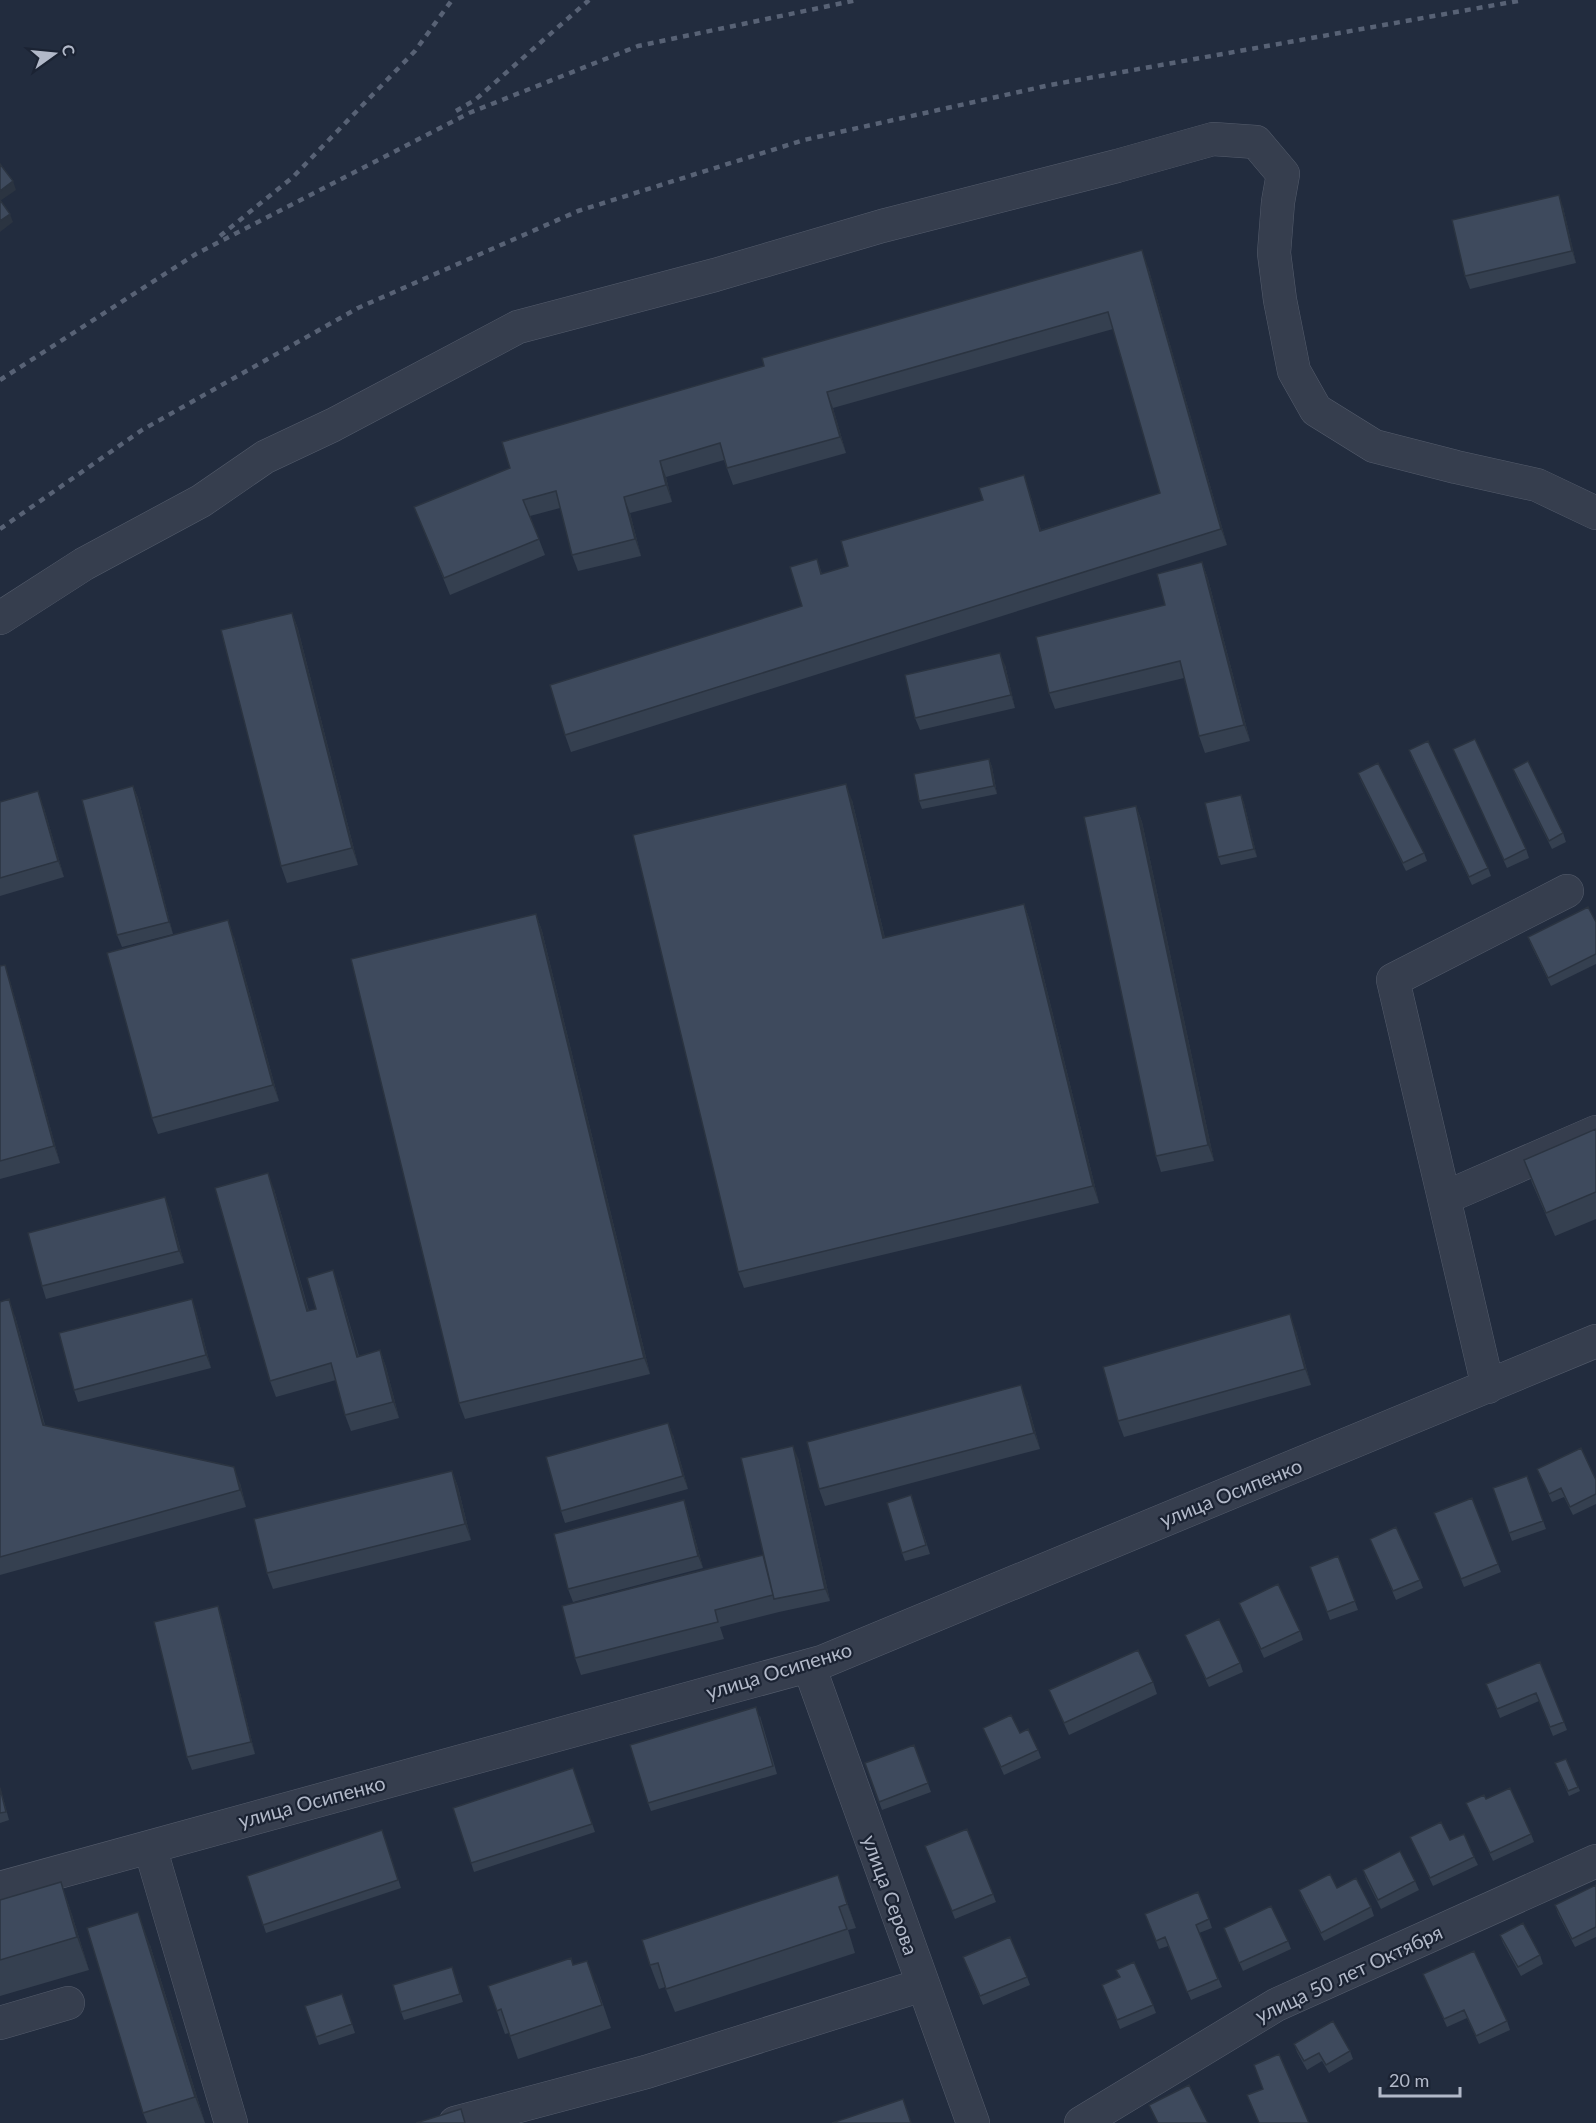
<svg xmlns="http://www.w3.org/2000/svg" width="1596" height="2123" font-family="Lato,sans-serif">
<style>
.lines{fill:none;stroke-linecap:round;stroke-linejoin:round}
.minor-casing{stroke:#545c6c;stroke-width:34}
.minor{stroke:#363e4e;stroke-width:33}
.rail{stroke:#586275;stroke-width:4.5;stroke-dasharray:6 6;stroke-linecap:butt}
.wall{fill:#354050}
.shaded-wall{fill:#2b3441}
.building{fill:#3e4a5d;stroke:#2b3441;stroke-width:1.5}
.labels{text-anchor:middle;stroke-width:4.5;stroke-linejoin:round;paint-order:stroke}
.street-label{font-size:20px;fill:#b2b9c9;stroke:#1b2333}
</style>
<rect width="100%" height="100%" fill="#222c3e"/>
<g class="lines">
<defs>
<path id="minor" d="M0 618 84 564 201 501 265 457 333 425 518 327 715 275 882 226 1117 166 1213 139 1256 142 1283 174 1278 202 1274 253 1280 300 1294 371 1316 410 1374 446 1456 467 1537 485 1596 513
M1444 1198 1393 980 1567 891
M1488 1387 1444 1198 1596 1132
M809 1666 973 2123
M150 1847 231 2123
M0 1888 822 1662 1596 1341
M0 2023 68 2003
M455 2123 646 2072 922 1985
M1081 2123 1276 2005 1596 1861"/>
</defs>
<use href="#minor" class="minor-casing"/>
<use href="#minor" class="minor"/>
<path class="rail" d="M456 111 475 100 589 0
M220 236 293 177 415 51 452 0
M0 380 196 254 469 113 638 46 857 0
M0 529 142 430 358 308 578 211 804 140 1050 85 1523 0"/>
</g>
<path class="wall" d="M1563 207 1576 263 1470 289 1465 276Z
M1148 267 1227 545 571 752 565 735 802 606 817 559 822 574 848 566 1029 491 1041 530 1160 493 1113 329 833 408 846 453 733 485 724 460 666 477 672 502 630 513 641 556 578 571 572 555 560 508 530 516 545 555 450 595 414 507Z
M1202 562 1208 579 1250 741 1205 753 1199 736 1184 678 1055 709 1049 693 1165 605Z
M292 613 298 629 358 865 287 883 281 866Z
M1005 665 1015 708 920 730 915 718Z
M1453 749 1526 849 1529 858 1507 868Z
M1409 750 1488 868 1491 876 1472 885 1412 758Z
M989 759 992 767 997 794 922 809 919 801Z
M1513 769 1563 833 1566 842 1552 849 1516 777Z
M1358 773 1424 853 1427 861 1406 871 1361 781Z
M133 786 138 798 173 934 122 947 117 935Z
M1241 795 1244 803 1257 857 1221 865 1218 857Z
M852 800 885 938 1024 904 1030 921 1099 1203 744 1288 738 1272Z
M0 802 44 808 64 877 0 896Z
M1136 806 1142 822 1214 1161 1161 1172 1156 1156Z
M536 914 542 931 650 1374 465 1419 459 1403Z
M1596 922V964L1551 986 1531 945 1528 937Z
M234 937 279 1101 158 1134 152 1118Z
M0 966 10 981 60 1163 0 1179Z
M1596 1129V1219L1555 1236 1532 1183 1524 1160Z
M274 1189 309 1311 316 1309 339 1287 359 1356 380 1350 386 1367 399 1418 351 1431 345 1415 336 1380 276 1397 270 1381Z
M170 1210 184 1263 46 1299 42 1286Z
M192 1299 196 1311 211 1368 78 1402 74 1390Z
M0 1302 15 1316 45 1425 240 1483 246 1507 0 1575Z
M1296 1331 1311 1385 1124 1437 1118 1421Z
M1027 1401 1040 1449 825 1506 819 1489Z
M673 1435 688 1489 565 1523 561 1511Z
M798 1458 830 1601 779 1612 720 1627 724 1639 581 1675 575 1658 767 1567Z
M1537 1469 1596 1480V1504L1573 1515 1564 1497 1552 1502Z
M452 1471 458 1487 471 1540 273 1589 267 1573Z
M1527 1476 1546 1529 1512 1541 1493 1488Z
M911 1495 930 1554 905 1561 902 1553Z
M1472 1498 1501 1572 1464 1587 1434 1513Z
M684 1500 688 1513 703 1568 573 1602 568 1589Z
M1370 1539 1420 1580 1423 1588 1396 1600Z
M1338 1556 1358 1610 1330 1620 1310 1567Z
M1239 1603 1300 1631 1303 1640 1264 1658Z
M222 1619 255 1754 192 1770 187 1757Z
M1185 1635 1240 1663 1243 1672 1209 1687Z
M1540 1662 1567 1730 1553 1736 1539 1701 1500 1718 1486 1684Z
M1153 1682 1157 1694 1069 1735 1049 1690Z
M760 1716 777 1774 651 1811 648 1803Z
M983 1728 1020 1733 1038 1750 1041 1758 1004 1775Z
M914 1745 931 1792 882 1810 865 1763Z
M1566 1759 1580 1791 1569 1796 1555 1763Z
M573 1768 595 1832 474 1872 453 1808Z
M0 1787 9 1820 0 1823Z
M1486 1799 1531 1834 1534 1842 1493 1861 1466 1803Z
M382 1830 401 1888 266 1933 247 1876Z
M1410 1837 1450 1840 1474 1857 1478 1865 1433 1886Z
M929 1855 993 1894 996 1902 955 1919Z
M1363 1870 1415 1881 1419 1890 1381 1909 1366 1879Z
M61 1882 72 1915 89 1970 0 1996V1900Z
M1596 1885V1937L1575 1947 1558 1914 1555 1905Z
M1299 1890 1371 1907 1374 1916 1324 1941 1302 1898Z
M846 1899 856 1928 848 1930 855 1953 675 2012 665 1987 659 1989 650 1965Z
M1145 1914 1209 1919 1212 1928 1199 1933 1222 1987 1191 2000 1168 1946 1159 1949Z
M1224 1928 1288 1941 1291 1949 1243 1971Z
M1500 1935 1540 1955 1543 1964 1521 1976 1503 1943Z
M150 1945 205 2123H147L143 2113Z
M573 1965 596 1984 611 2028 518 2059 509 2033 505 2034 488 1986Z
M966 1965 1027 1977 1030 1985 983 2005Z
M1116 1970 1153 2005 1156 2013 1120 2029 1102 1985 1119 1977Z
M1423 1974 1507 2021 1510 2030 1479 2044 1467 2018 1447 2027Z
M455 1976 463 2002 404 2020 401 2012Z
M342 1994 355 2033 319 2045 305 2006Z
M1294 2044 1350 2051 1353 2059 1329 2073 1322 2061 1307 2070 1297 2052Z"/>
<path class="shaded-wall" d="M13 181 16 190 0 201V191Z
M1559 195 1563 207 1576 263 1572 251Z
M10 214 13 222 0 232V221Z
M1142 250 1148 267 1227 545 1221 529Z
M827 392 833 408 846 453 840 437Z
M660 461 666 477 672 502 666 485Z
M1024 475 1029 491 1046 547 1040 531Z
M624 497 630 513 641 556 635 539Z
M1202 562 1208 579 1250 741 1244 725Z
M292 613 298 629 358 865 352 848Z
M1000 653 1005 665 1015 708 1011 695Z
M989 759 992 767 997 794 994 786Z
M846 784 852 800 889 955 883 938Z
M133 786 138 798 173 934 169 922Z
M38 791 44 808 64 877 58 861Z
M1241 795 1244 803 1257 857 1254 849Z
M1136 806 1142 822 1214 1161 1208 1145Z
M1024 904 1030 921 1099 1203 1093 1186Z
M536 914 542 931 650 1374 644 1358Z
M228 920 234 937 279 1101 273 1085Z
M5 965 10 981 60 1163 54 1146Z
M268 1173 274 1189 313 1327 307 1311Z
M165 1197 170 1210 184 1263 179 1251Z
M333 1270 339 1287 363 1373 357 1357Z
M9 1299 15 1316 49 1442 43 1425Z
M192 1299 196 1311 211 1368 206 1355Z
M1290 1314 1296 1331 1311 1385 1305 1369Z
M380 1350 386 1367 399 1418 393 1402Z
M1021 1385 1027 1401 1040 1449 1034 1433Z
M668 1423 673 1435 688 1489 683 1476Z
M793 1446 798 1458 830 1601 825 1589Z
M234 1467 240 1483 246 1507 240 1490Z
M452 1471 458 1487 471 1540 465 1524Z
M684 1500 688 1513 703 1568 698 1556Z
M218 1606 222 1619 255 1754 251 1742Z
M838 1875 846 1899 856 1928 847 1904Z
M61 1882 72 1915 89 1970 77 1937Z
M138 1912 150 1945 205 2123 195 2097Z"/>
<path class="building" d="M0 164 13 181 0 191Z
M1559 195 1572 251 1465 276 1452 220Z
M0 200 10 214 0 221Z
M1142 250 1221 529 565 735 550 685 802 606 790 567 817 559 821 574 848 566 841 541 983 500 979 488 1024 475 1040 531 1160 493 1108 312 827 392 840 437 727 468 720 443 660 461 666 485 624 497 635 539 572 555 556 491 523 500 539 539 444 578 414 507 510 468 502 442 764 366 762 358Z
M1202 562 1244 725 1199 736 1180 661 1049 693 1036 637 1165 605 1157 574Z
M292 613 352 848 281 866 221 630Z
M1000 653 1011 695 915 718 905 675Z
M1475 739 1526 849 1504 860 1453 749Z
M1428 741 1488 868 1469 877 1409 750Z
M989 759 994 786 919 801 914 774Z
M1528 761 1563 833 1549 841 1513 769Z
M1378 763 1424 853 1403 863 1358 773Z
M846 784 883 938 1024 904 1093 1186 738 1272 633 835Z
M133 786 169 922 117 935 82 800Z
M38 791 58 861 0 878V802Z
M1241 795 1254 849 1218 857 1205 803Z
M1136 806 1208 1145 1156 1156 1084 817Z
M1588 907 1596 922V954L1548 978 1528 937Z
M536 914 644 1358 459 1403 351 959Z
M228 920 273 1085 152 1118 107 953Z
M5 965 54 1146 0 1161V966Z
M1596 1129V1192L1546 1213 1524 1160Z
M268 1173 307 1311 316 1309 307 1278 333 1270 357 1357 380 1350 393 1402 345 1415 331 1363 270 1381 215 1188Z
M165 1197 179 1251 42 1286 28 1233Z
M9 1299 43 1425 234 1467 240 1490 0 1557V1302Z
M192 1299 206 1355 74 1390 59 1333Z
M1290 1314 1305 1369 1118 1421 1103 1367Z
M1021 1385 1034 1433 819 1489 807 1442Z
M668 1423 683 1476 561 1511 546 1457Z
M793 1446 825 1589 774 1599 741 1458Z
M1581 1448 1596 1480V1494L1570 1507 1561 1488 1549 1494 1537 1469Z
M452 1471 465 1524 267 1573 254 1519Z
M1527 1476 1543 1521 1509 1533 1493 1488Z
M911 1495 926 1545 902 1553 887 1503Z
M1472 1498 1498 1564 1461 1579 1434 1513Z
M684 1500 698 1556 568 1589 554 1534Z
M1396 1527 1420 1580 1393 1591 1370 1539Z
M763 1555 773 1595 715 1610 718 1622 575 1658 562 1606Z
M1338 1556 1355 1601 1327 1612 1310 1567Z
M1278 1584 1300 1631 1261 1649 1239 1603Z
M218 1606 251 1742 187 1757 154 1622Z
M1219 1619 1240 1663 1206 1679 1185 1635Z
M1138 1650 1153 1682 1064 1723 1049 1690Z
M1540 1662 1564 1722 1550 1727 1536 1693 1497 1709 1486 1684Z
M756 1707 773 1766 648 1803 630 1745Z
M1011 1715 1020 1733 1028 1729 1038 1750 1001 1767 983 1728Z
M914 1745 928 1783 879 1802 865 1763Z
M1566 1759 1578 1787 1568 1791 1555 1763Z
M573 1768 592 1824 471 1863 453 1808Z
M0 1788 6 1812 0 1813Z
M1510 1788 1531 1834 1490 1853 1466 1803 1484 1795 1486 1799Z
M1441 1822 1450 1840 1464 1834 1474 1857 1430 1878 1410 1837Z
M967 1829 993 1894 952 1911 925 1846Z
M382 1830 398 1880 263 1925 247 1876Z
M1400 1851 1415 1881 1378 1900 1363 1870Z
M1330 1874 1337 1888 1356 1878 1371 1907 1321 1933 1299 1890Z
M838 1875 847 1904 839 1907 847 1929 666 1989 658 1963 650 1965 642 1940Z
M61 1882 77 1937 0 1960V1900Z
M1596 1885V1927L1572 1939 1555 1905Z
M1198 1892 1209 1919 1196 1925 1218 1979 1187 1992 1165 1937 1156 1941 1145 1914Z
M1271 1906 1288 1941 1239 1963 1224 1928Z
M138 1912 195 2097 143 2113 87 1928Z
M1523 1923 1540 1955 1518 1967 1500 1935Z
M1010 1937 1027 1977 980 1996 963 1957Z
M1474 1951 1507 2021 1476 2036 1464 2010 1444 2019 1423 1974Z
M571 1958 573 1965 587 1961 602 2005 510 2036 501 2009 497 2011 488 1986Z
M1134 1962 1153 2005 1117 2020 1102 1985 1120 1977 1116 1970Z
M452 1967 460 1994 401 2012 393 1985Z
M342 1994 352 2024 316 2037 305 2006Z
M1333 2021 1350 2051 1326 2065 1319 2053 1304 2061 1294 2044Z
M1279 2054 1309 2123H1259L1247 2095 1263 2089 1254 2065Z
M1189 2085 1208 2123H1158L1149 2105Z
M903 2099 911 2123H832Z
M461 2109 465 2123H416Z"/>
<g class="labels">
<g class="street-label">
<text transform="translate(1231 1493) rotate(-22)" y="7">улица Осипенко</text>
<text transform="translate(779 1671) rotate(-17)" y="7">улица Осипенко</text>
<text transform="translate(312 1802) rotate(-15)" y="7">улица Осипенко</text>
<text transform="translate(890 1895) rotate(70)" y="7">улица Серова</text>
<text transform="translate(1349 1974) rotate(-25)" y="7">улица 50 лет Октября</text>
</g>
</g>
<g transform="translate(54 54) rotate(75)" stroke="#1b2333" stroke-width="4.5" paint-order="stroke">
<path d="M0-4.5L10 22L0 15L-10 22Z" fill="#b2b9c9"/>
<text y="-9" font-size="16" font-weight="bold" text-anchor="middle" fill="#b2b9c9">С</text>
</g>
<path d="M1380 2087v9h80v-9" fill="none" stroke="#b2b9c9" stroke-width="3"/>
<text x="1389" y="2087" font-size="18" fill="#b2b9c9" stroke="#1b2333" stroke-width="4.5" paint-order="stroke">20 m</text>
</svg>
